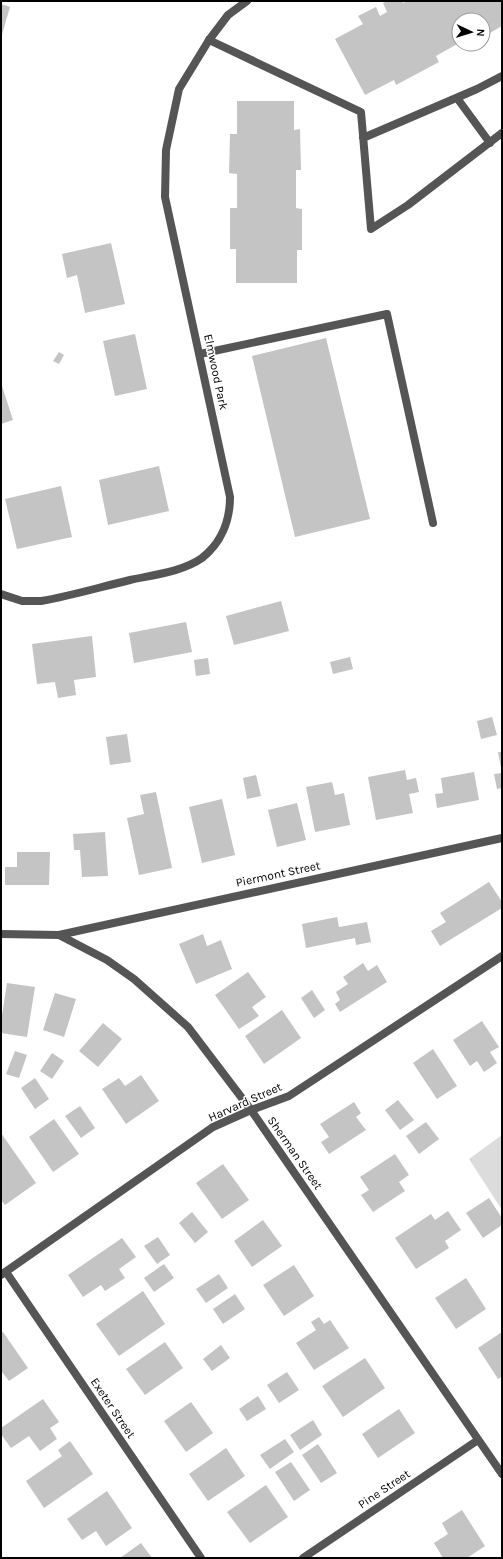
<svg xmlns="http://www.w3.org/2000/svg" width="503" height="1559" font-family="Karla,sans-serif">
<style>
.green{fill:#dcdcdc}
.building{fill:#c4c4c4}
.lines{fill:none;stroke-linecap:round;stroke-linejoin:round}
.service{stroke:#555;stroke-width:8}
.minor{stroke:#555;stroke-width:8}
.tertiary{stroke:#555;stroke-width:8}
.labels{text-anchor:middle;stroke-width:3;stroke-linejoin:round;paint-order:stroke}
.street-label{font-size:12px;fill:#000;stroke:#fff}
</style>
<rect width="100%" height="100%" fill="#fff"/>
<path class="green" d="M502 1135V1210L469 1159Z"/>
<path class="building" d="M387 1H402L403 3 408 1H502V26L483 37V20H459V43L436 56 439 62 396 85 394 80 365 95 335 39 363 24 358 16 376 7 380 16 387 12 383 3Z
M1 4 10 7 1 38Z
M237 101H294V130L300 129 301 170H296V208L302 209V250H297V283H236V249H230V208H237V174L229 173 230 134H237Z
M111 243 125 304 85 313 77 275 67 278 62 254Z
M135 334 147 389 115 396 103 341Z
M326 338 370 519 295 537 252 356Z
M59 352 64 355 59 364 53 361Z
M1 383 13 420 1 424Z
M159 466 169 511 108 525 99 480Z
M61 486 72 537 17 549 5 499Z
M281 601 289 631 234 645 226 616Z
M186 622 192 652 134 663 129 633Z
M92 636 96 677 74 680 76 695 58 698 55 682 37 684 32 644Z
M350 657 353 669 333 674 330 662Z
M208 658 210 674 196 676 194 660Z
M492 717 497 735 481 739 477 721Z
M127 734 131 762 110 765 106 737Z
M498 752H502V768H501Z
M405 770 407 780 416 778 419 792 409 794 413 813 376 820 368 777Z
M474 772 479 800 437 808 435 794 443 793 441 778Z
M502 773V788L497 789 494 774Z
M256 775 261 796 247 799 243 778Z
M332 782 335 795 344 793 350 825 315 832 306 787Z
M156 792 172 868 139 875 127 818 144 814 140 795Z
M222 799 235 855 202 863 189 807Z
M297 803 306 840 277 847 268 810Z
M105 832 108 876 82 877 80 850H74L73 834Z
M17 852H50L49 885H5V867H17Z
M489 882 502 902V908L440 946 431 931 446 922 440 913Z
M337 917 339 927 367 922 371 942 356 945 355 938 306 948 302 924Z
M203 934 207 946 221 940 232 969 196 984 179 944Z
M363 963 368 971 377 965 387 982 340 1012 335 1004 340 1000 336 992 348 984 343 977Z
M248 972 266 997 252 1007 259 1016 239 1029 215 995Z
M7 983 35 987 27 1037 1 1033V1022Z
M312 990 325 1010 314 1018 301 998Z
M55 993 76 999 64 1037 43 1030Z
M282 1010 301 1038 264 1064 245 1036Z
M482 1021 499 1047 490 1052 497 1063 484 1072 477 1061 470 1066 453 1040Z
M103 1023 122 1039 98 1067 79 1051Z
M433 1049 457 1086 437 1099 413 1063Z
M15 1051 27 1055 19 1078 6 1074Z
M52 1053 64 1061 52 1079 40 1071Z
M141 1075 159 1101 126 1124 102 1089 119 1078 125 1086Z
M35 1078 49 1099 35 1109 21 1088Z
M398 1100 414 1120 400 1130 385 1110Z
M354 1102 361 1113 356 1117 366 1130 329 1154 321 1142 329 1137 320 1124Z
M80 1106 95 1128 81 1138 65 1116Z
M54 1119 79 1154 53 1172 29 1137Z
M426 1122 439 1139 419 1154 406 1136Z
M1 1133 36 1183 5 1205 1 1200Z
M395 1154 409 1175 399 1182 405 1191 373 1212 361 1195 369 1190 360 1177Z
M223 1164 249 1200 222 1219 196 1183Z
M489 1198 502 1218V1225L483 1238 466 1213Z
M448 1211 461 1230 445 1241 449 1248 416 1269 395 1238 431 1214 435 1220Z
M192 1212 208 1232 195 1243 179 1223Z
M263 1220 282 1246 252 1267 234 1241Z
M158 1237 170 1255 157 1264 144 1246Z
M122 1238 136 1257 119 1269 125 1278 105 1291 101 1285 83 1297 68 1275Z
M164 1264 174 1278 154 1292 144 1278Z
M294 1265 314 1296 284 1316 263 1285Z
M219 1274 228 1288 206 1303 196 1289Z
M466 1278 486 1309 456 1329 435 1298Z
M143 1291 165 1324 119 1356 96 1324Z
M235 1294 245 1309 223 1324 213 1309Z
M319 1317 324 1324 330 1320 349 1348 314 1370 296 1343 316 1330 311 1322Z
M3 1332 28 1368 9 1381 2 1372H1V1333Z
M502 1332V1377L498 1379 478 1348Z
M165 1342 183 1368 145 1395 126 1369Z
M221 1345 230 1358 212 1371 203 1359Z
M365 1358 385 1388 343 1417 322 1386Z
M287 1372 299 1390 279 1403 267 1385Z
M258 1396 266 1409 247 1421 239 1409Z
M43 1399 59 1422 50 1428 57 1439 40 1451 29 1436 11 1448 1 1434V1428Z
M191 1402 213 1433 186 1452 164 1421Z
M399 1409 415 1433 378 1458 362 1434Z
M313 1420 322 1435 300 1450 290 1435Z
M285 1439 294 1452 270 1469 260 1455Z
M70 1441 93 1474 44 1508 26 1481 62 1456 58 1450Z
M318 1444 337 1473 321 1483 302 1455Z
M226 1448 245 1476 208 1501 189 1474Z
M291 1462 310 1490 294 1501 275 1472Z
M266 1485 288 1517 250 1543 227 1512Z
M107 1491 132 1528 106 1546 96 1531 82 1540 67 1519Z
M462 1510 485 1546 467 1558H443L434 1543 448 1534 442 1523Z
M141 1543 152 1558H120Z"/>
<g class="lines">
<path class="service" d="M209 40 361 112 371 229 408 205 502 133
M457 98 490 143
M363 138 477 89 502 76
M200 354 387 314 433 523"/>
<path class="minor" d="M1 594 22 601H41C71 596 100 587 130 580 153 575 182 572 202 558 221 543 230 521 230 497L165 197 166 150 179 89 209 40 228 15 247 1
M1 934 59 935 107 960 134 979 188 1027 251 1110 502 1474
M59 935 502 838
M6 1272 201 1558
M303 1558 478 1440"/>
<path class="tertiary" d="M1 1275 213 1127 251 1110 289 1096 502 956"/>
</g>
<g class="labels">
<g class="street-label">
<text transform="translate(216 372) rotate(78)" y="4">Elmwood Park</text>
<text transform="translate(278 874) rotate(-12)" y="4">Piermont Street</text>
<text transform="translate(245 1102) rotate(-24)" y="4">Harvard Street</text>
<text transform="translate(295 1153) rotate(55)" y="4">Sherman Street</text>
<text transform="translate(113 1408) rotate(56)" y="4">Exeter Street</text>
<text transform="translate(384 1489) rotate(-34)" y="4">Pine Street</text>
</g>
</g>
<rect width="503" height="1559" fill="none" stroke="#000000" stroke-width="4"/>
<g transform="translate(471 32) rotate(94)"><circle r="19" fill="#ffffff" stroke="#999999"/>
<path d="M0-3L7 15L0 10L-7 15Z" fill="#000000"/>
<text y="-6" font-size="11" font-weight="bold" text-anchor="middle" fill="#000000">N</text>
</g>
</svg>
